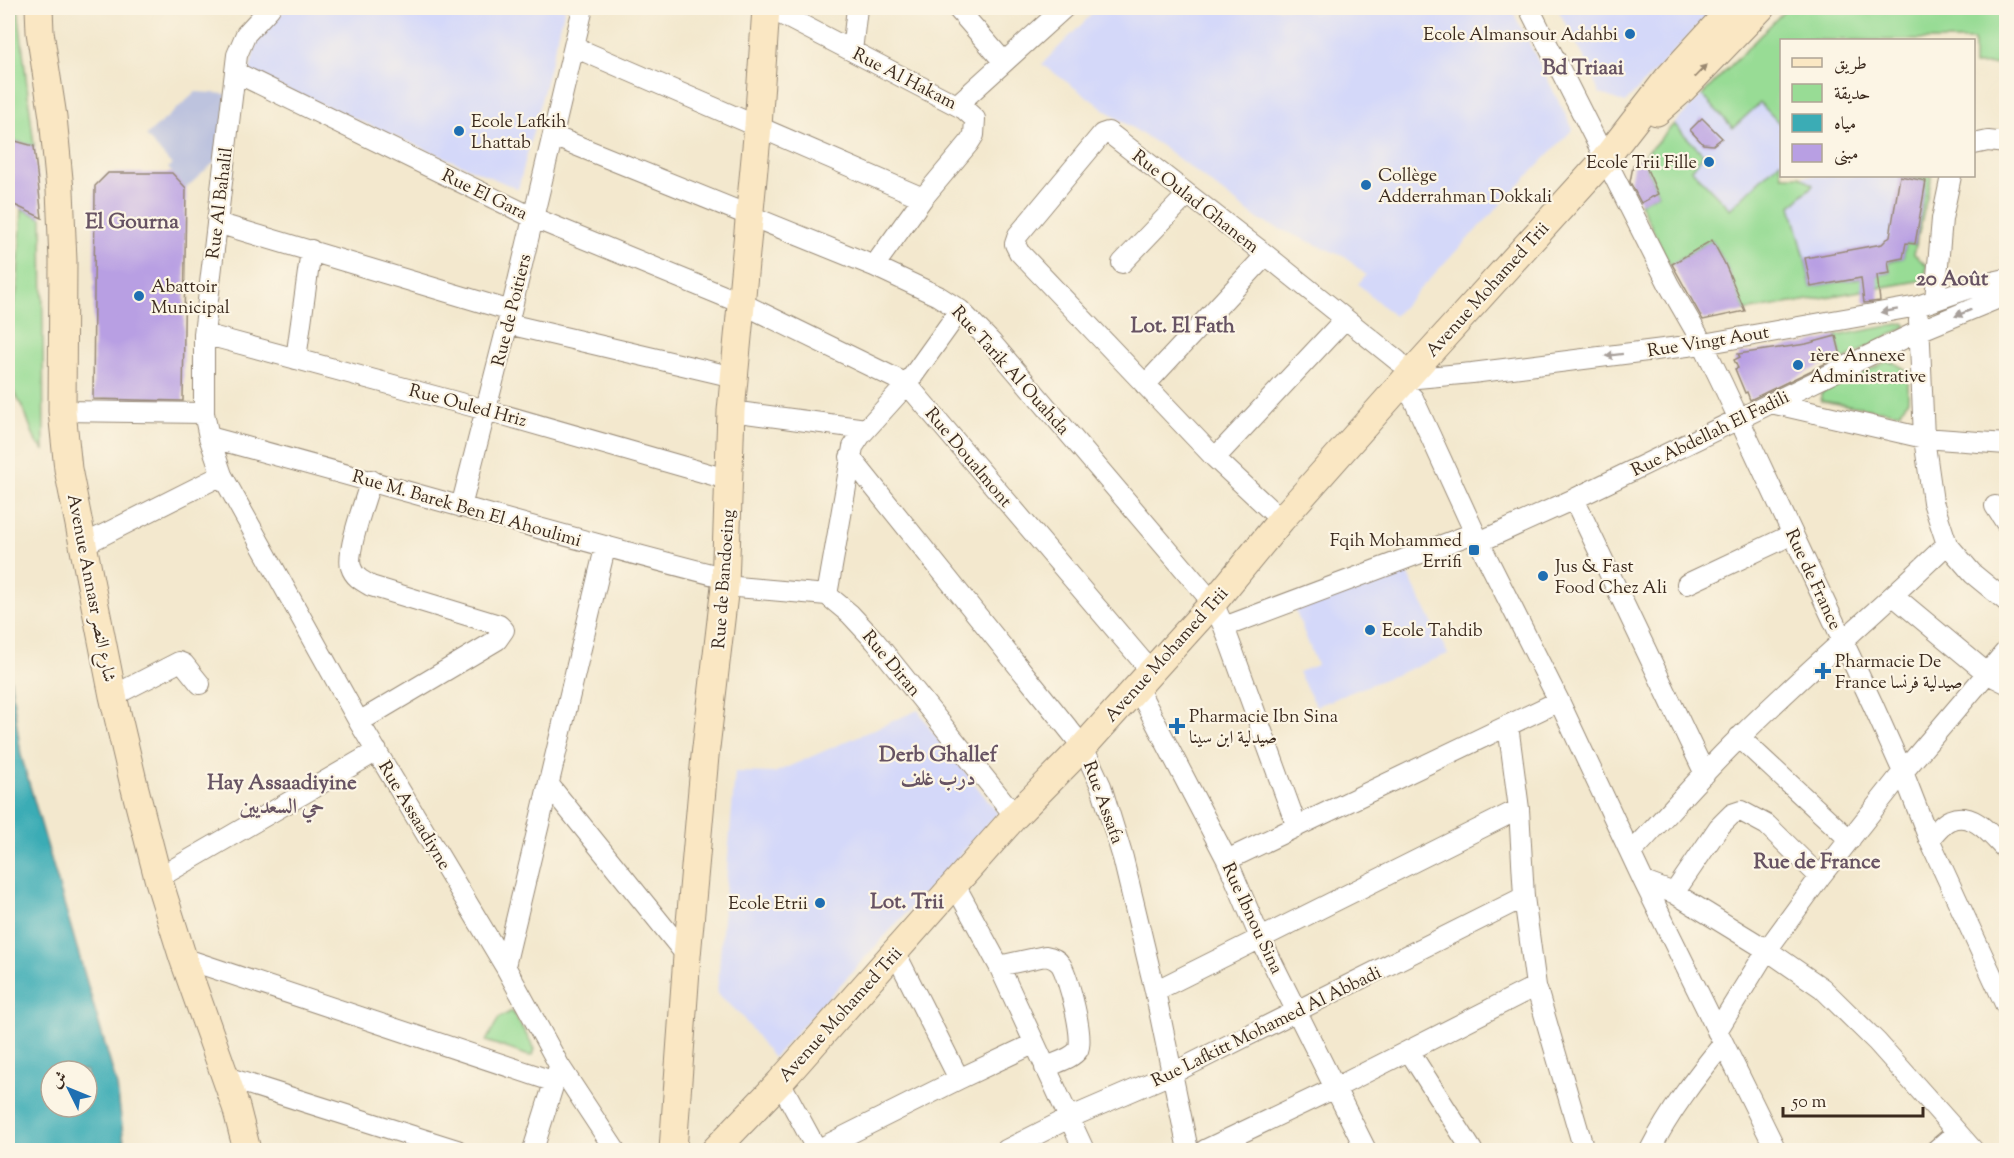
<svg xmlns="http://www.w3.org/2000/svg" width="2014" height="1158" font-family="'Sorts Mill Goudy',Amiri,serif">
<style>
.built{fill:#d4d8f9}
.industrial{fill:#bdc3de}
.green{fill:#98dc95;stroke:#6a835a;stroke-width:1.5}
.water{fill:#3bacb5;stroke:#3b6b6a;stroke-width:1.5;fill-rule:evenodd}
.building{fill:#b89fe3}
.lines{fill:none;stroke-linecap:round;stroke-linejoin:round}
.street-casing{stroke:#978976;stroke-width:22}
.secondary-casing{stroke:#978976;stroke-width:29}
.street{stroke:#fff;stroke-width:20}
.secondary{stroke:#fae7c3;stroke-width:27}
.oneway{fill:#9a8870}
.oneway2{fill:#a79f9a}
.poi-dot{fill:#1f6fb2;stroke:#fcf5e5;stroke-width:2}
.labels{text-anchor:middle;stroke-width:4.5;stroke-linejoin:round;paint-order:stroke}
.poi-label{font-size:18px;fill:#3b2a1e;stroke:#fcf5e5;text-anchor:start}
.street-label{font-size:18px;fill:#3b2a1e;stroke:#fcf5e5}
.quarter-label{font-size:21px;font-weight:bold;fill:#675363;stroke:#fcf5e5}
</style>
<rect width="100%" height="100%" fill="#fcf5e5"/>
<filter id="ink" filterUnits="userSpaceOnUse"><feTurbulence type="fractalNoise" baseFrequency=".0167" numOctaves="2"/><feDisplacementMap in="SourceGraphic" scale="12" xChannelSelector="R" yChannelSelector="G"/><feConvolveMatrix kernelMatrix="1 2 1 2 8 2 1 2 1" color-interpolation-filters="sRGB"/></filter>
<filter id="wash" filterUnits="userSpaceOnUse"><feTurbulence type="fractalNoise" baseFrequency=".008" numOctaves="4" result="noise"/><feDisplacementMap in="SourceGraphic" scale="24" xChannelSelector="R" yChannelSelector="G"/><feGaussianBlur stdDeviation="1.35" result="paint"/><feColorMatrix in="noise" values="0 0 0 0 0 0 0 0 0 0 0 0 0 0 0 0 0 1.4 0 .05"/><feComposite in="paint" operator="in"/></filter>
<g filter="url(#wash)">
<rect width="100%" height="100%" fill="#f3e8ce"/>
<path class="built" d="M288 8H565L518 189 249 73 259 32Z
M1098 8H1511L1573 129 1394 316 1358 284 1366 275 1345 257 1259 220 1166 149 1115 117 1042 64Z
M1557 8H1714L1625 103 1599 93 1586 61Z
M1787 8H2006V64L1974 65V40H1782V176H1932L1914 254 1927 266 1924 280 1745 311 1725 264 1712 240 1670 265 1630 182 1633 166Z
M1404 567 1448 654 1316 706 1298 672 1317 665 1294 607Z
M918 710 931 730 998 813 773 1058 740 1014 717 993 735 772 774 773Z"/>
<path class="industrial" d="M196 92 227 94 220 157 186 188 168 168 172 165 146 136Z"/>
<path class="green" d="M8 8H18L34 146 8 139Z
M1787 8H2006V64L1974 65V40H1782L1781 125 1760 103 1733 128 1702 95Z
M1674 124 1704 155 1691 169 1730 209 1780 161 1782 176H1800L1813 185 1791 206 1805 258 1811 287 1890 273 1888 262 1903 258 1906 243 1915 244 1926 181 1898 176H1932L1914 254 1927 266 1924 280 1745 311 1725 264 1712 240 1670 265 1640 203 1658 194 1642 158Z
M22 209 42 218 44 450 36 442 24 410 8 381V330L17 290Z
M1904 323 1907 326 1842 361 1836 336Z
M1886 362 1895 363 1908 371V400L1900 413 1821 401V393Z
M512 1011 535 1049 533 1055 529 1056 486 1041 499 1018Z"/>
<path class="water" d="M8 662 21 755 117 1086 125 1150H8ZM51 1071H87V1107H51Z"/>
<g id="blocks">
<path class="building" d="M1702 118 1722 138 1713 145 1703 144 1690 130Z
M8 139 34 146 42 218 8 202Z
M1642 158 1658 194 1641 203 1630 182 1633 166Z
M108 173H172L186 188 183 401 93 399 95 186Z
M1900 176 1926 181 1915 244 1906 243 1903 258 1888 261 1890 273 1877 275 1880 301 1864 303 1861 278 1811 287 1805 258 1882 244 1890 236Z
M1712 240 1725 264 1745 311 1703 320 1672 264Z
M1836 336 1841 356 1750 400 1747 392 1745 393 1735 369 1738 368 1734 360 1740 357 1738 354 1806 344Z"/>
</g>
</g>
<g filter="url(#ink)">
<use href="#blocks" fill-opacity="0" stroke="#978976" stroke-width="1.5"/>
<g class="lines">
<defs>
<path id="street" d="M270 8 246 34 237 55 204 334V413L209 437 222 475 359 722 505 966 559 1065 615 1150
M769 8 964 109 975 119 974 135 969 143 923 198 874 266
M957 8 1004 62
M1529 8 1669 285 1703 344 1722 383 1873 705 1903 772 1929 839 2006 1006
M574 47 923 198
M852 51 857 8
M235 72 534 218 741 303 907 384 1150 670
M957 105 1064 8
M553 136 874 266 938 296 960 310 992 343 1213 603 1224 627 1297 827
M1974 144 1988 141 2006 143
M217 223 511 311
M1122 263 1188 194
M1935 300 1942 219 1951 176
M1919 320 1924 438 1933 502 1947 544 1973 574 2006 601
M508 324 734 377
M204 334 486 410 730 480
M296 359 311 250
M1406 379 1472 373 1703 344 1918 306 1979 285 2006 279
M1145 385 1266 255
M1400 386 1413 398 1479 542 1559 701 1644 882 1776 1150
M1771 403 1924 438 2006 444
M62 411 204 413
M731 411 866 429
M209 437C381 483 552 534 726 578
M850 457 1083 747 1101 786 1123 858 1155 991 1188 1150
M1215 458 1345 319
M1574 499 1705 774
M1995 506 2006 523
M461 507 511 311 583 8
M1281 520 1215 458 1019 252 1015 244 1018 235 1102 134 1108 132 1266 255 1398 361
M1479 542 1574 499 1919 331 2006 295
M83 545 222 475
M1687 584 1793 534
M725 586 827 595 850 614 875 641 1015 816
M827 595 853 447 861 435 907 384 960 310
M1894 596 1988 674 2006 683
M1224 627 1474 533
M1137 687 1227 860 1261 940 1366 1150
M113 696 179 662 184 664 200 684
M359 722 497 640 504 630 499 625 371 586C362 581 354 577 351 567 346 551 366 498 371 480
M1508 725 1519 809 1524 897 1536 986 1584 1150
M1739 737 1850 840
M549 785 687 956
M1929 839C1935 833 1942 823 1950 820 1973 810 1992 836 2006 850
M1631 853C1667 815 1702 774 1740 737 1807 670 1880 610 1947 544
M1227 860 1559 701
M158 878 377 751
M1644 882 1674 893 1767 950 1822 988 1877 1042 1973 1150
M955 885 999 966 1084 1150
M1674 893 1719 827 1732 814 1741 811 1767 825 1820 877
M895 952 959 1079
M183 958 555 1082
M505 966 605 548
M999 966 1045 956C1052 957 1057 959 1061 965 1068 976 1085 1039 1078 1050 1072 1059 1054 1063 1045 1068
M1155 991 1519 809
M1717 1031 1767 950 1820 877 1903 772 2006 651
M1409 1051 1472 1150
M226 1077 457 1150
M780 1082 817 1150 959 1079 1033 1044
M533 1150 558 1070
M1006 1150 1069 1118 1171 1074 1524 897
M1205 1150 1335 1088 1536 986
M1650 1150C1670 1111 1695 1078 1723 1044
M1936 1150 1956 1133"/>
<path id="secondary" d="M39 8 40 32 53 117 60 190 63 261 62 411 68 469 113 696 134 785 158 878 183 958 236 1107 247 1150
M1657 112 1683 89 1761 8
M673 1150 687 956 705 756 725 586 731 411 758 126 766 8
M715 1150 780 1082 1015 816 1083 747 1213 603 1281 520 1412 372 1605 159 1668 78 1732 8"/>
</defs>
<use href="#street" class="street-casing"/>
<use href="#secondary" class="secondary-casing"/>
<use href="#street" class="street"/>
<use href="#secondary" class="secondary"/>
</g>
<defs><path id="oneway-solid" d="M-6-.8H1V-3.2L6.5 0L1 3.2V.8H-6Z" transform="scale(1.5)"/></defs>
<use class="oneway" href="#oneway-solid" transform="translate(1701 71) rotate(-46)"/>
<g class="oneway2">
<use href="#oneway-solid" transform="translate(1889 311) rotate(170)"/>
<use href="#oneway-solid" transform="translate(1963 313) rotate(158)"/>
<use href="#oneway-solid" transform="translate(1614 355) rotate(173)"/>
</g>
</g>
<g class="poi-dot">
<circle cx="1630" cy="34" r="6"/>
<circle cx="459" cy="131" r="6"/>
<circle cx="1709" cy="162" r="6"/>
<circle cx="1366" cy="185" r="6"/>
<circle cx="139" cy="296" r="6"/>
<circle cx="1798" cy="365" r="6"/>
<rect x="1468" y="544" width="12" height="12" rx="3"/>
<circle cx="1543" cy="576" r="6"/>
<circle cx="1370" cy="630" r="6"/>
<path d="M1820 662h6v6h6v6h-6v6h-6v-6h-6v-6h6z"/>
<path d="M1174 717h6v6h6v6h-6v6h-6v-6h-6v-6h6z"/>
<circle cx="820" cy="903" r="6"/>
</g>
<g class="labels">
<g class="poi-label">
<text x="1618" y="40" text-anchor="end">Ecole Almansour Adahbi</text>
<text x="471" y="127">Ecole Lafkih<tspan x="471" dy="21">Lhattab</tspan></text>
<text x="1697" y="168" text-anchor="end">Ecole Trii Fille</text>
<text x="1378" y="181">Collège<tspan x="1378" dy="21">Adderrahman Dokkali</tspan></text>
<text x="151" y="292">Abattoir<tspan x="151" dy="21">Municipal</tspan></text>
<text x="1810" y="361">1ère Annexe<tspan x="1810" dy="21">Administrative</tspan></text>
<text x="1462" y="546" text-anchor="end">Fqih Mohammed<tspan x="1462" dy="21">Errifi</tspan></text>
<text x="1555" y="572">Jus &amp; Fast<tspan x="1555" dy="21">Food Chez Ali</tspan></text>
<text x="1382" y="636">Ecole Tahdib</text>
<text x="1835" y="667">Pharmacie De<tspan x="1835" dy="21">France صيدلية فرنسا</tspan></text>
<text x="1189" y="722">Pharmacie Ibn Sina<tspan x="1189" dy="21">صيدلية ابن سينا</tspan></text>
<text x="808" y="909" text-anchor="end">Ecole Etrii</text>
</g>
<g class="street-label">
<text transform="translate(905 78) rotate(27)" y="6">Rue Al Hakam</text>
<text transform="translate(485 194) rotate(26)" y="6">Rue El Gara</text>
<text transform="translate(1196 201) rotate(38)" y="6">Rue Oulad Ghanem</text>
<text transform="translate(219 203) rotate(-83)" y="6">Rue Al Bahalil</text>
<text transform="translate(1487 289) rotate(-48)" y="6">Avenue Mohamed Trii</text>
<text transform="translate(511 310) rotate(-76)" y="6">Rue de Poitiers</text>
<text transform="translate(1708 341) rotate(-9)" y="6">Rue Vingt Aout</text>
<text transform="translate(1011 370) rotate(48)" y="6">Rue Tarik Al Ouahda</text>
<text transform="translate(468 405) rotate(15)" y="6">Rue Ouled Hriz</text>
<text transform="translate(1710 433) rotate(-26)" y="6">Rue Abdellah El Fadili</text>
<text transform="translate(969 457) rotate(50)" y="6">Rue Doualmont</text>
<text transform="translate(467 508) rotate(16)" y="6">Rue M. Barek Ben El Ahoulimi</text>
<text transform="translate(723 579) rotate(-86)" y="6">Rue de Bandoeing</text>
<text transform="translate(1814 579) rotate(65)" y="6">Rue de France</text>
<text transform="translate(92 588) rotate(79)" y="6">Avenue Annasr شارع النصر</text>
<text transform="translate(1166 654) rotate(-48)" y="6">Avenue Mohamed Trii</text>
<text transform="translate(892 663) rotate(50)" y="6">Rue Diran</text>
<text transform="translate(1104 802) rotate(70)" y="6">Rue Assafa</text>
<text transform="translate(415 815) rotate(59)" y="6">Rue Assaadiyne</text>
<text transform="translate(1253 918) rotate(65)" y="6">Rue Ibnou Sina</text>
<text transform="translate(840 1014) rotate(-48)" y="6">Avenue Mohamed Trii</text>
<text transform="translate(1266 1026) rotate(-26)" y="6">Rue Lafkitt Mohamed Al Abbadi</text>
</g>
<g class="quarter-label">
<text x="1583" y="74">Bd Triaai</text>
<text x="132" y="228">El Gourna</text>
<text x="1952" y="285">20 Août</text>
<text x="1183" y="332">Lot. El Fath</text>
<text x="938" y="761">Derb Ghallef<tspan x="938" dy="24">درب غلف</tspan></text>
<text x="282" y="789">Hay Assaadiyine<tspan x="282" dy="24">حي السعديين</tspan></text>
<text x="1817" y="868">Rue de France</text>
<text x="907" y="908">Lot. Trii</text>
</g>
</g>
<rect width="2014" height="1158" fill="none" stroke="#fcf5e5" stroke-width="30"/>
<rect x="1780" y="39" width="195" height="138" fill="#fcf5e5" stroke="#afa495" stroke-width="1.5"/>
<rect x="1792" y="58" width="30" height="9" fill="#fae7c3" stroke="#afa495" stroke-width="1.5"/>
<text x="1834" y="69" font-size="18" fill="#3b2a1e">طريق</text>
<rect x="1792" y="84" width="30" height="18" fill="#98dc95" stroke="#afa495" stroke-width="1.5"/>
<text x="1834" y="99" font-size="18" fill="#3b2a1e">حديقة</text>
<rect x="1792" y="114" width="30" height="18" fill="#3bacb5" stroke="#afa495" stroke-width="1.5"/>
<text x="1834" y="129" font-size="18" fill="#3b2a1e">مياه</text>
<rect x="1792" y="144" width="30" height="18" fill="#b89fe3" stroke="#afa495" stroke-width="1.5"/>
<text x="1834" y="159" font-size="18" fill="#3b2a1e">مبنى</text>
<g transform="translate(69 1089) rotate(313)"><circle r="28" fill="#fcf5e5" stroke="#afa495" stroke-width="1.5"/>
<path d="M0-4.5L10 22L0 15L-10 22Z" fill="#1f6fb2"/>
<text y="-9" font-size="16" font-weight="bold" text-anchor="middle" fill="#3b2a1e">ش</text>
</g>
<path d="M1783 1107v9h140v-9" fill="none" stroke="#3b2a1e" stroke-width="3"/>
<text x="1792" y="1107" font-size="18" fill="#3b2a1e" stroke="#fcf5e5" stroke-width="4.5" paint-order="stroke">50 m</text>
</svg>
